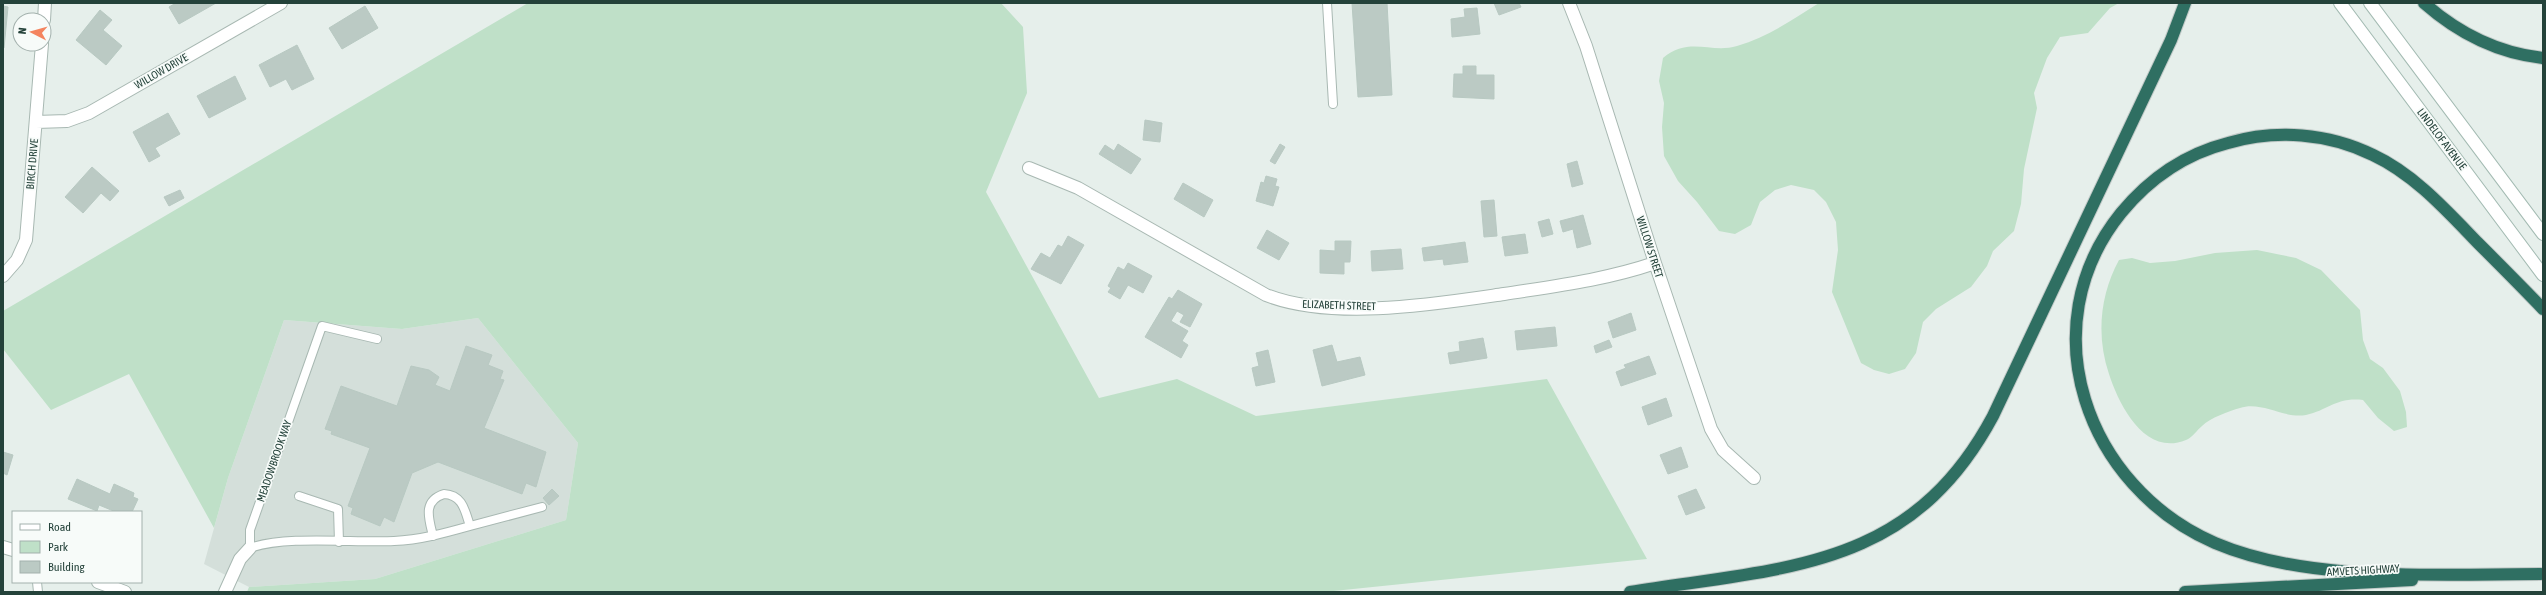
<svg xmlns="http://www.w3.org/2000/svg" width="2546" height="595" font-family="'Asap Condensed',sans-serif">
<style>
.built{fill:#d4dfda}
.green{fill:#bfe0c8}
.building{fill:#bbcac4;stroke:#b8c9c2}
.lines{fill:none;stroke-linecap:round;stroke-linejoin:round}
.lane-casing{stroke:#a8b8b2;stroke-width:10}
.street-casing{stroke:#a8b8b2;stroke-width:14}
.secondary-casing{stroke:#a4bbb3;stroke-width:14}
.highway-casing{stroke:#c2cac8;stroke-width:14}
.lane{stroke:#fff;stroke-width:8}
.street{stroke:#fff;stroke-width:12}
.secondary{stroke:#fff;stroke-width:12}
.highway{stroke:#2f6f62;stroke-width:12}
.labels{text-anchor:middle;stroke-width:3.5;stroke-linejoin:round;paint-order:stroke}
.street-label{font-size:11px;fill:#24423a;stroke:#f7fbf9}
</style>
<rect width="100%" height="100%" fill="#e6efeb"/>
<path class="built" d="M478 318 578 443 566 520 375 579 249 587 204 564 228 478 284 320 402 329Z"/>
<path class="green" d="M528 3H1001L1023 27 1027 93 986 192 1099 398 1177 379 1256 416 1547 379 1647 559 1324 592H247L249 587 375 579 566 520 578 443 478 318 402 329 284 320 228 478 214 528 129 374 51 410 3 349V311Z
M1819 3H2119L2110 8 2088 33 2060 37 2047 58 2034 93 2037 108 2024 169 2021 204 2014 231 1993 251 1987 266 1971 287 1936 309 1923 322 1916 353 1905 369 1889 374 1874 370 1861 363 1832 292 1838 250 1836 222 1826 202 1814 190 1791 185 1775 190 1760 202 1751 225 1735 234 1719 231 1697 202 1678 181 1664 156 1662 127 1664 103 1659 81 1663 58C1689 36 1711 54 1737 46 1768 37 1792 20 1819 3Z
M2257 250 2296 258 2321 270 2360 310 2363 340 2370 359 2383 368 2400 391 2406 412 2407 427 2394 431 2378 418 2363 400C2336 397 2329 410 2306 415 2284 419 2262 401 2240 408 2229 411 2210 418 2202 426 2197 430 2192 438 2186 440 2145 457 2119 405 2109 374 2096 336 2100 295 2119 260L2132 258 2150 263 2175 261 2215 253Z"/>
<path class="building" d="M176 3H216L179 24 169 7Z
M1352 3H1387L1392 95 1358 97Z
M1494 3H1519L1521 7 1499 15Z
M3 6 8 7 4 48H3Z
M365 6 378 28 342 49 329 28Z
M1477 8 1480 34 1452 37 1451 19 1465 17 1464 9Z
M100 10 112 20 103 30 122 46 106 65 76 40Z
M297 45 314 79 292 90 286 79 270 87 259 65Z
M1463 66H1476V75H1494V99L1453 97 1454 74H1463Z
M235 76 246 99 209 118 197 96Z
M168 113 180 134 155 148 160 156 149 162 133 132Z
M1145 120 1162 123 1160 142 1143 140Z
M1118 144 1141 159 1131 174 1099 154 1105 145 1114 151Z
M1280 144 1285 147 1275 164 1270 161Z
M1577 161 1583 184 1572 187 1567 164Z
M92 167 119 191 110 201 101 193 83 213 65 197Z
M1266 176 1277 179 1275 186 1279 187 1273 206 1256 201 1261 182 1264 183Z
M1183 183 1213 200 1204 217 1174 199Z
M180 190 184 198 169 206 164 197Z
M1494 200 1497 236 1484 237 1481 201Z
M1583 215 1591 244 1577 248 1573 229 1563 232 1560 221Z
M1549 219 1553 234 1542 237 1538 222Z
M1267 230 1289 243 1279 260 1257 248Z
M1525 234 1528 253 1505 256 1502 237Z
M1068 236 1084 245 1061 284 1031 269 1041 253 1050 258 1058 245 1062 247Z
M1335 241H1351L1350 262H1344V274L1320 273V250L1335 251Z
M1465 242 1468 262 1444 265 1443 259 1424 261 1422 248Z
M1401 249 1403 269 1372 271 1371 251Z
M1128 263 1152 276 1143 293 1128 285 1120 299 1108 292 1111 288 1108 286 1118 267 1124 270Z
M1178 290 1202 304 1190 327 1180 322 1184 315 1177 311 1171 321 1188 331 1182 341 1188 345 1181 358 1145 337 1169 297 1172 299Z
M1631 313 1636 330 1613 338 1608 322Z
M1555 327 1557 346 1517 350 1515 331Z
M1483 338 1487 358 1450 364 1448 353 1460 351 1459 342Z
M1609 340 1612 347 1596 353 1594 346Z
M1332 345 1337 362 1360 357 1365 375 1322 386 1313 350Z
M466 346 492 355 488 365 503 371 500 379 504 380 484 428 546 452 536 487 526 483 522 494 438 462 412 473 394 522 384 517 380 526 351 514 353 508 348 506 370 448 331 434 332 431 325 429 341 386 397 406 411 366 429 370 439 377 435 385 450 391Z
M1268 350 1275 382 1256 386 1252 368 1259 366 1256 353Z
M1649 356 1656 374 1621 386 1616 372 1626 368 1624 365Z
M1666 398 1672 416 1648 425 1642 407Z
M1681 447 1688 467 1668 474 1660 455Z
M3 452 13 455 7 475 3 473Z
M77 479 110 494 114 484 134 493 133 497 138 499 132 512H116L99 505 97 511 68 499Z
M552 489 559 496 549 505 543 498Z
M1696 489 1705 508 1686 515 1678 496Z"/>
<g class="lines">
<defs>
<path id="lane" d="M1327 3 1333 104
M377 339 322 326 250 530V548C286 535 354 543 394 541 420 540 445 533 470 526 465 511 463 495 444 494 422 501 429 519 433 536
M299 496 338 509 339 542
M470 526 542 507
M37 582 38 592"/>
<path id="street" d="M1569 3 1586 46 1655 263 1711 429 1723 450 1754 478
M44 20 45 3
M36 122 67 121 89 113 281 3
M1029 168 1078 188 1266 295C1332 321 1435 304 1504 294 1555 286 1605 280 1655 263
M3 276 17 260 26 240 42 44
M3 547 13 550
M98 582 125 592
M225 592 240 559 250 548"/>
<path id="secondary" d="M2340 3 2543 275
M2370 3 2543 234"/>
<path id="highway" d="M2424 3C2458 33 2497 53 2543 58
M2541 574C2440 574 2309 583 2215 543 2086 487 2029 327 2121 213 2149 179 2185 154 2228 143 2276 129 2328 133 2373 155 2414 174 2447 211 2478 243 2500 265 2522 287 2543 309
M1630 592C1784 567 1910 571 1993 416L2171 40 2185 3
M2185 592 2412 580"/>
</defs>
<use href="#lane" class="lane-casing"/>
<use href="#street" class="street-casing"/>
<use href="#secondary" class="secondary-casing"/>
<use href="#highway" class="highway-casing"/>
<use href="#lane" class="lane"/>
<use href="#street" class="street"/>
<use href="#secondary" class="secondary"/>
<use href="#highway" class="highway"/>
</g>
<g class="labels">
<g class="street-label">
<text transform="translate(161 71) rotate(-30)" y="4">WILLOW DRIVE</text>
<text transform="translate(2442 139) rotate(53)" y="4">LINDELOF AVENUE</text>
<text transform="translate(32 164) rotate(-85)" y="4">BIRCH DRIVE</text>
<text transform="translate(1650 247) rotate(72)" y="4">WILLOW STREET</text>
<text transform="translate(1339 305) rotate(2)" y="4">ELIZABETH STREET</text>
<text transform="translate(274 461) rotate(-71)" y="4">MEADOWBROOK WAY</text>
<text transform="translate(2363 570) rotate(-3)" y="4">AMVETS HIGHWAY</text>
</g>
</g>
<rect width="2546" height="595" fill="none" stroke="#24423a" stroke-width="8"/>
<rect x="12" y="511" width="130" height="72" fill="#f7fbf9" stroke="#a3b1ad"/>
<rect x="20" y="524" width="20" height="6" fill="#ffffff" stroke="#a3b1ad"/>
<text x="48" y="531" font-size="12" fill="#24423a">Road</text>
<rect x="20" y="541" width="20" height="12" fill="#bfe0c8" stroke="#a3b1ad"/>
<text x="48" y="551" font-size="12" fill="#24423a">Park</text>
<rect x="20" y="561" width="20" height="12" fill="#bbcac4" stroke="#a3b1ad"/>
<text x="48" y="571" font-size="12" fill="#24423a">Building</text>
<g transform="translate(32 32) rotate(276)"><circle r="19" fill="#f7fbf9" stroke="#a3b1ad"/>
<path d="M0-3L7 15L0 10L-7 15Z" fill="#f4845f"/>
<text y="-6" font-size="11" font-weight="bold" text-anchor="middle" fill="#24423a">N</text>
</g>
</svg>
